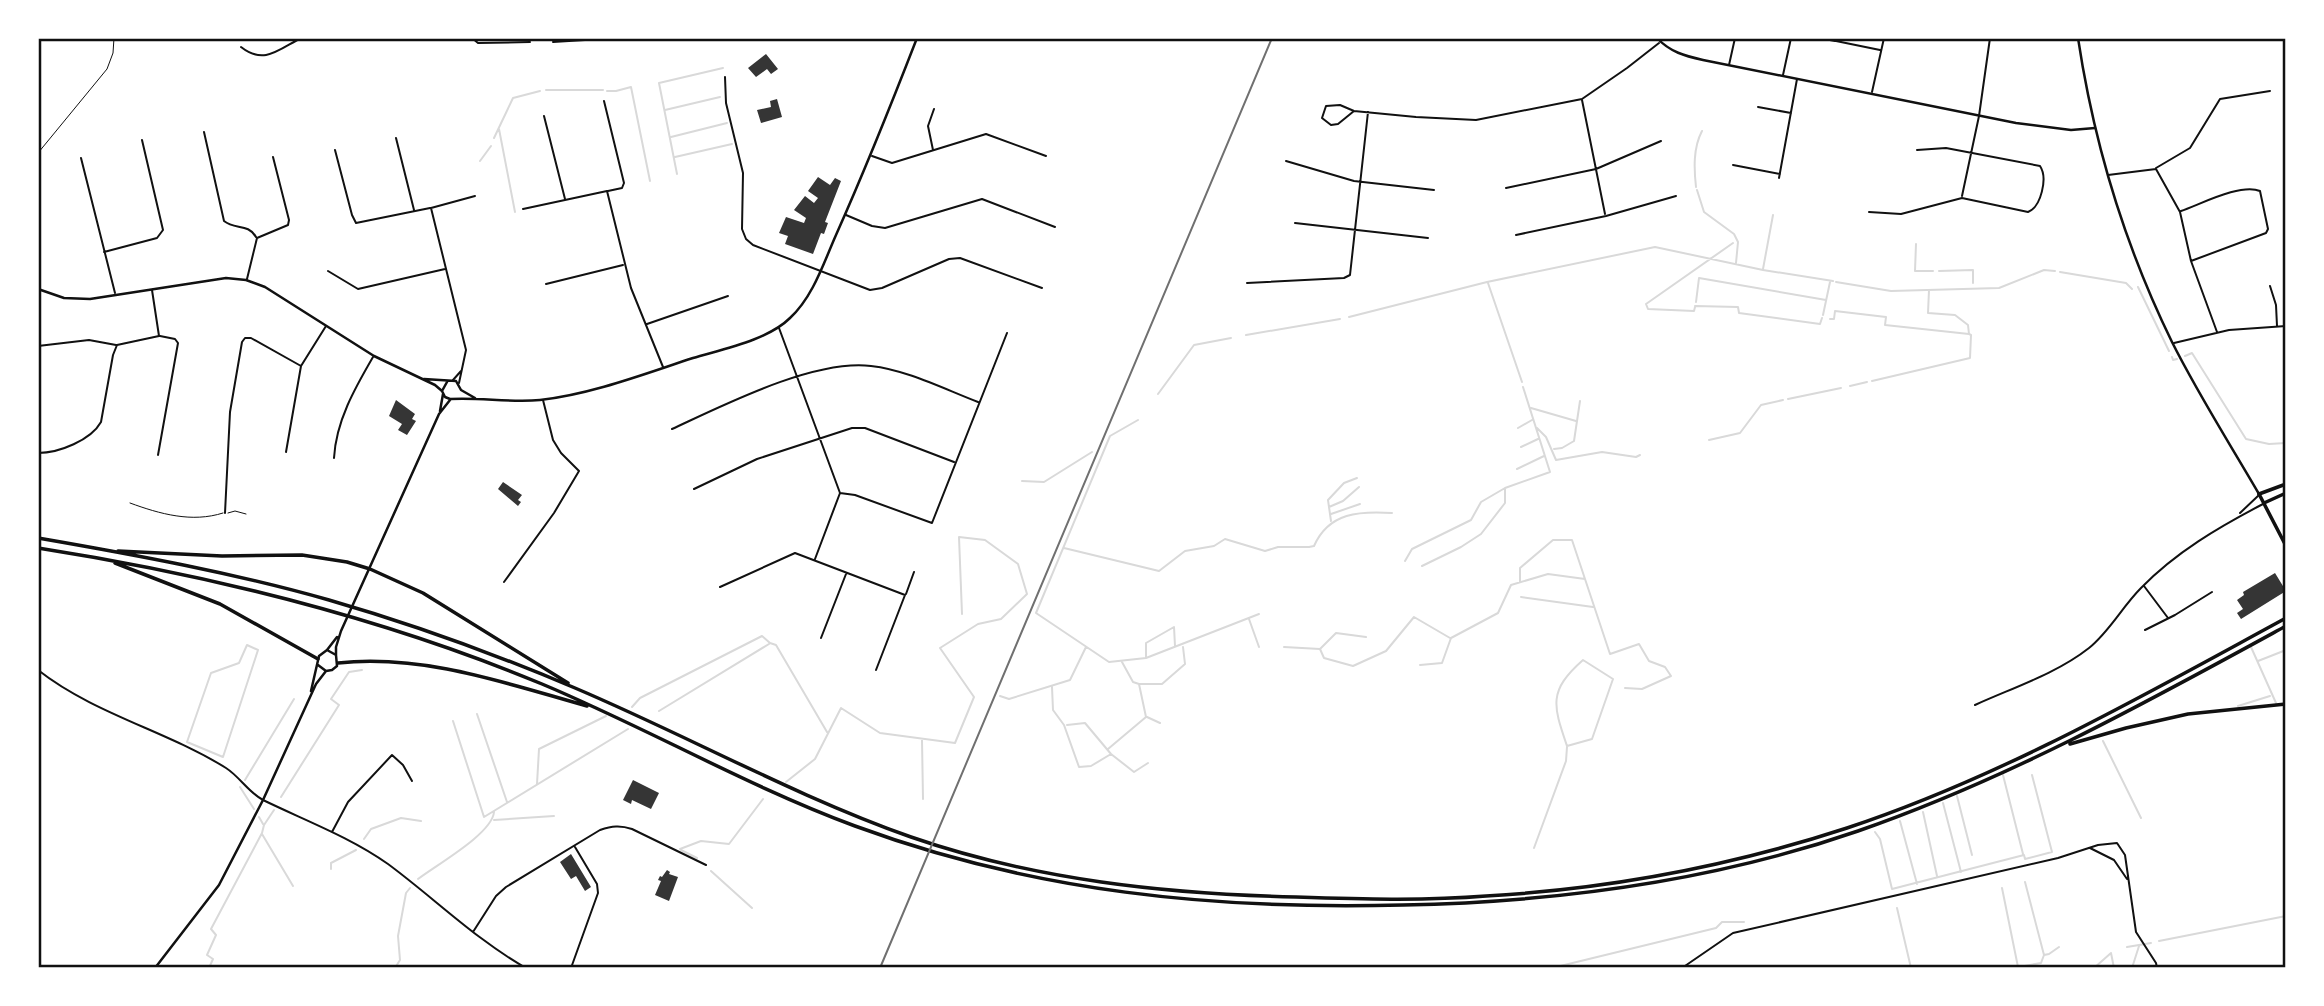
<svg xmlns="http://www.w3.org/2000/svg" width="2324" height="1006" font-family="Mulish,sans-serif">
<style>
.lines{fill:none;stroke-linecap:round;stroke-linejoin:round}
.stream{stroke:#d9d9d9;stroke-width:2}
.building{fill:#353535}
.path{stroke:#111;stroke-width:1}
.service{stroke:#111;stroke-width:1}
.minor{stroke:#111;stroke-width:2}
.tertiary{stroke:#111;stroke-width:2.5}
.secondary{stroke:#111;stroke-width:2.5}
.primary{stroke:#111;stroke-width:3.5}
.motorway{stroke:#111;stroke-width:3.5}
.rail{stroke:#707070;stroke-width:2}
.neatline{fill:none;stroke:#111;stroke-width:2.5}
</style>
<rect width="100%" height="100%" fill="#fff"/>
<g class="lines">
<path class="stream" d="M546 90H603
M607 91H616L631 87 650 181
M665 110 720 97
M499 129 515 212
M671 137 727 123
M494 138 513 98 540 91
M675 157 732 144
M480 161 491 146
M677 174 659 83 723 68
M1696 187C1694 169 1693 148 1702 131
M1697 190 1704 212 1734 234 1738 242 1736 263
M1916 244 1915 271H1933
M1763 269 1773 215
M1939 271 1973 270V283
M2060 272 2126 283 2132 289
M1836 282 1891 291 1999 288 2044 270 2055 271
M1488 283 1522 382
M2138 287 2169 351
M1696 302 1699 278 1826 300
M1695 306 1738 307 1739 313 1820 324 1822 318
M1695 307 1694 311 1648 309 1646 304 1733 243
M1823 315 1830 282
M1349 317 1487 282 1655 247 1763 270 1833 281
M1830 319H1834L1835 311 1886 317 1885 325 1969 334
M1246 335 1340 319
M2185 356 2192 353 2246 439 2269 444 2286 443
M2172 357 2173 360 2177 359
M1872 381 1970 358 1971 335 1969 334 1968 325 1955 315 1928 313 1929 290
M1850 386 1867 382
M1158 394 1194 345 1231 338
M1788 399 1841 388
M1531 408 1576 421
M1138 420 1110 436 1036 613 1109 662 1146 658 1259 614
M1518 428 1532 420
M1537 428 1546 437 1556 460 1602 452 1636 457 1640 455
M1709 440 1740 433 1761 405 1783 400
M1521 447 1538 439
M1554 449 1562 448 1574 441 1580 401
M1517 469 1544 456
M1022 481 1044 482 1092 452
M1329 507 1343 501 1359 487
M1331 514 1360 504
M1331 521 1328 500 1344 483 1357 478
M1064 548 1159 571 1185 551 1214 546 1225 539 1265 551 1278 547H1309L1314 546C1329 512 1360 511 1392 513
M1405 561 1412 549 1471 520 1481 502 1505 488 1550 472 1523 387
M1422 566 1461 547 1481 534 1505 503V488
M1520 582V568L1553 540H1572L1610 654 1639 644 1649 661 1665 667 1671 676 1642 689 1625 688
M1521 597 1593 607
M1249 619 1259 647
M247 645 258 650 223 757 187 742 211 673 239 663Z
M1284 647 1320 649 1336 633 1366 637
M2251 647 2276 703
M1320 649 1324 658 1353 666 1386 651 1414 617 1450 638
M1146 657V643L1174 627 1175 646
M1583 660 1613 679 1592 739 1567 746C1553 705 1548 691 1583 660Z
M2258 661 2286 650
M1122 662 1133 682 1139 684 1146 717
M1420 665 1442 663 1451 638 1498 613 1511 585 1548 574 1585 579
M1139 684H1162L1185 664 1183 647
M1052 687 1053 710 1064 725 1079 767 1091 766 1111 754
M1000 696 1009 699 1070 680 1086 647
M2238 706 2270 696
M632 707 640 698 762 636 770 643 776 645 827 732
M659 711 769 644
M477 714 507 802
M1147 717 1160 723
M453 721 484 817 628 729
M1067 725 1085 723 1111 754 1134 772 1148 763
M922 740 923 799
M2103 741 2141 818
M1108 749 1146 717
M2003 775 2023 854
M245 780 294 699
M786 782 815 759 841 708 880 733 955 743 974 697 940 648 978 624 1001 619 1027 594 1018 564 985 540 959 537 962 614
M537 784 539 749 606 716
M240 787 254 809
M1957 796 1972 855
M281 797 339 705 331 699 349 672 362 670
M1943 803 1961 872
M1923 812 1937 876
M259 817 263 824
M494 820 554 816
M1900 821 1917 884
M1875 832 1880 839 1892 889 2024 855 2025 859 2052 852 2032 775
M262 834 293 886
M364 839 371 829 401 818 421 821
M1534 848 1566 761 1567 747
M680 849 701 841 729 844 763 799
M681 850 697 858
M331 869V863L356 850
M711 871 752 908
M418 879C436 865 492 834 494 812
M2025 882 2044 955
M2002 888 2018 967
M1897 908 1911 968
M2159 941 2286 916
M2127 947 2151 943
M2019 967 2041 963 2044 955 2049 954 2059 947
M209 968 213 959 207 955 216 935 211 929 262 833 264 825 274 810
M395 968 400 960 398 936 406 893 410 888
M1552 968 1716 928 1722 922H1744
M2094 968 2111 953 2114 968
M2132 968 2139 946"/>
</g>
<path class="building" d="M766 54 778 69 771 74 767 69 756 77 748 68Z
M777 99 782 117 761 123 757 110 771 107 770 101Z
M818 177 830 185 835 178 841 181 825 222 828 223 824 234 821 233 813 254 785 244 788 236 779 233 786 217 804 223 806 218 794 210 805 196 814 203 818 198 808 191Z
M396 400 415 414 412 419 416 421 407 435 398 430 402 424 389 416Z
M503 482 522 495 518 500 521 502 518 506 498 489Z
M2275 573 2286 591 2241 619 2237 613 2243 609 2237 600 2244 595 2243 592Z
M633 780 659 793 651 809 632 800 631 804 623 800Z
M571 854 591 887 585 891 576 876 571 879 560 862Z
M667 870 670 872 669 874 678 877 669 901 655 895 661 881 658 880 660 876 662 877Z"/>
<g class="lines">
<path class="path" d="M38 153 107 69 113 53 114 38"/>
<path class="service" d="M130 503C160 514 192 523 223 513
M228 513 235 511 246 514"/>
<path class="minor" d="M472 38 478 43 530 42
M1819 38 1835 41
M1837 38 1836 41 1880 50
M553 42 617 38
M241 47C264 65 278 50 301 38
M1729 65 1735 38
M1783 75 1791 38
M725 77 726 103 743 173 742 229 746 239 753 245 870 290 882 288 949 259 960 258 1042 288
M1872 92 1884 38
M1582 100 1605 214
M604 101 624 183 622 188 608 191
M1758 107 1791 113
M1354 111 1338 124 1331 125 1322 118 1326 106 1340 105 1354 111 1416 117 1476 120 1582 99 1627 68 1659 43
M544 116 565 199
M204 132 224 221C235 230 248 223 256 237
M396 138 414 210
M335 150 352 215 356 223 430 208
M933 150 928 126 934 109
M872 156 892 163 986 134 1046 156
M81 158 115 293
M1286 161 1354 181 1434 190
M1733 165 1780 174
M2156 168 2190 148 2220 99 2270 91
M2108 175 2156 169 2180 212 2191 261 2217 332
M1779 178 1797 79
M1506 188 1596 169 1661 141
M1962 196 1979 116 1990 38
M523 209 607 191 631 288 663 367
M2181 211C2201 204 2241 183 2260 191L2268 229 2266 233 2191 261
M1869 212 1901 214 1962 198 2028 212C2041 207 2048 178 2040 166L1946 148 1917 150
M846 215 872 226 885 228 982 199 1055 227
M1295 223 1428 238
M1516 235 1606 216 1676 196
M104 252 157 238 163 230 142 140
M328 271 358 289 445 269
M247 279 257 238 288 225 289 220 273 157
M1247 283 1344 278 1350 275 1368 112
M546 284 623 265
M2270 286 2276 305 2277 326
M647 324 728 296
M779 328 840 493 815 559
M2174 343 2229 330 2286 326
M38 346 89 340 116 345
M453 380 461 371
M459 383 466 350 431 208 475 196
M672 429C724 405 814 359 871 366 907 370 944 389 978 402
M286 452 301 366 326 326
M38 453C59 453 91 440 101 422L113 355 117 345 159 336 152 290
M158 455 178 343 175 339 160 336
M334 458C336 421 355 388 373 357
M694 489 757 459 852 428H865L954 462
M840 493 855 495 932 523 1007 333
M225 513 230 412 242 342 245 338H251L301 366
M2240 513 2259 495
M504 582 554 513 579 471 561 453 553 440 543 400
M2144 586 2168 618
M720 587 795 553 905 595 876 670
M906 594 914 572
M2145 630 2175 615 2212 592
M821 638 846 574
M38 670C94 714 167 731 226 768 240 777 248 792 263 800 304 820 350 837 388 864 434 898 475 939 526 968
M1975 705C2012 688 2056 674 2089 648 2110 631 2122 607 2141 588 2176 552 2219 527 2263 504
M332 832 348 802 392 755 403 765 412 781
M2090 848 2114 860 2127 879
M473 932 496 896 506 887 600 830C612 826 620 825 632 829L706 865
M571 968 598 893 597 884 575 847
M1682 968 1733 933 2058 858 2098 845 2117 843 2125 855 2136 932 2156 963 2157 968"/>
<path class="tertiary" d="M1657 38C1670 52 1685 56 1703 60L2016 123 2071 130 2095 128
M38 289 64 298 90 299 226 278 246 280 265 287 374 356 435 385 442 391
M424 379 456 381 461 390 475 398
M447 382 442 391 445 397 450 399C480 397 510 403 540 400 592 394 644 374 693 358 723 349 768 340 790 318 813 297 824 262 836 235 865 170 891 105 917 38
M440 411 443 394
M336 655V647L341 631 439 414 450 400
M318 665 326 671 332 670 337 666 336 655 327 650
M311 691 319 656 327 650 337 637
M155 968 219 885 263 800 316 684 326 671"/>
<path class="secondary" d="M2078 38C2094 144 2125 246 2172 342 2198 394 2230 444 2259 494"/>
<path class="primary" d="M2259 494 2286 546"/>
<path class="motorway" d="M2259 494 2286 484
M2264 503 2286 493
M38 538C136 555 234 573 329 600 412 624 495 654 575 688 688 736 795 796 911 837 1035 880 1166 894 1296 897 1359 899 1424 901 1486 896 1608 889 1731 866 1847 828 2001 777 2144 695 2286 618
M38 548C210 575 381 617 542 684 647 728 747 786 855 826 1034 892 1214 910 1403 905 1558 902 1711 882 1858 831 2008 779 2147 702 2286 626
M118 551 222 556 302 555 347 562 370 569 423 593 568 683
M115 563 220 604 318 659
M338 663C424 654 505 683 587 706
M2070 744 2126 728 2188 714 2286 704"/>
<path class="rail" d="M880 968 1272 38"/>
</g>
<rect width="2324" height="1006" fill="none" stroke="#ffffff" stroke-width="80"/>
<rect x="40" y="40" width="2244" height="926" class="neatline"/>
</svg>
